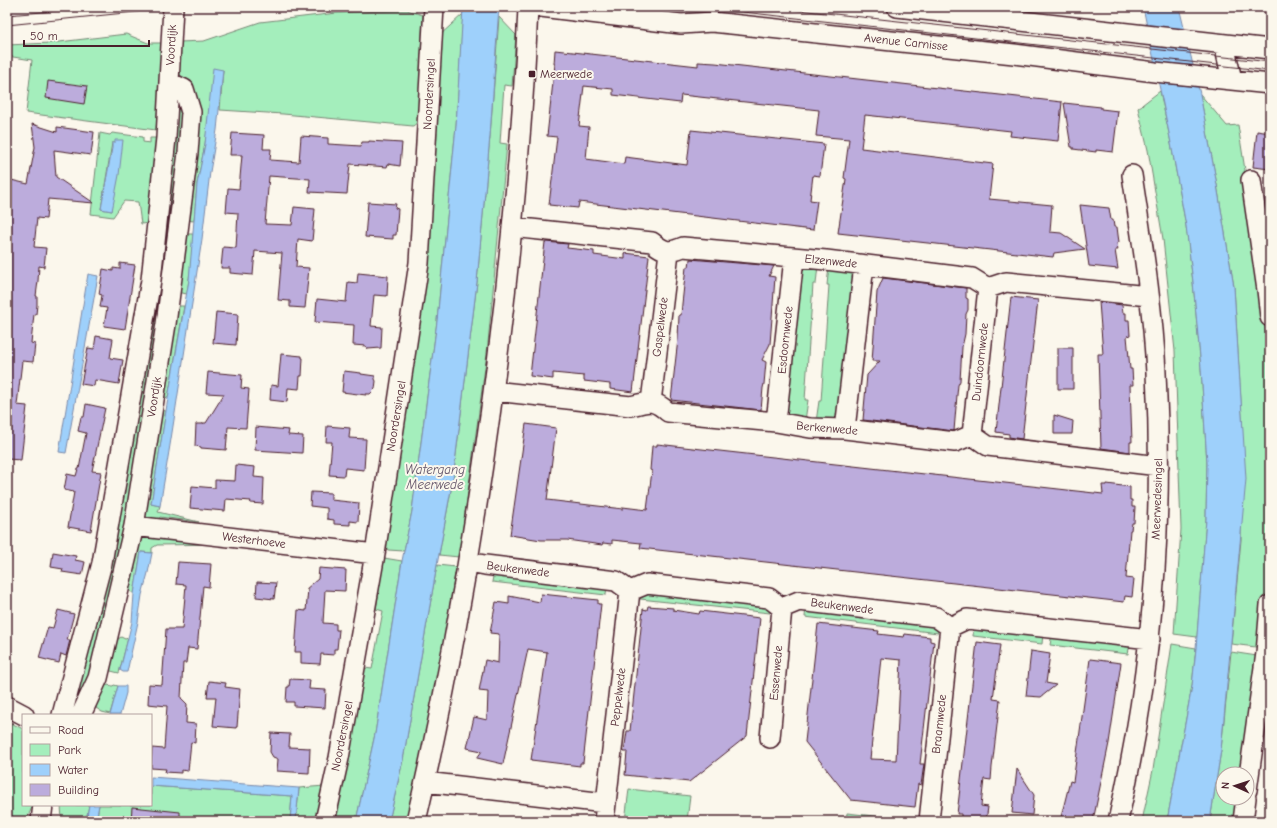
<svg xmlns="http://www.w3.org/2000/svg" width="1277" height="828" font-family="'Comic Neue',sans-serif">
<style>
.green{fill:#a4eebc;stroke:#778674;fill-rule:evenodd}
.water{fill:#9ed0fb;stroke:#7c89a8}
.building{fill:#bcacdc;stroke:#4a1f2b;fill-rule:evenodd}
.lines{fill:none;stroke-linecap:round;stroke-linejoin:round}
.minor-casing{stroke:#4a1f2b;stroke-width:22}
.minor{stroke:#fbf7ec;stroke-width:19}
.tram{stroke:#4a1f2b;stroke-width:1}
.poi-dot{fill:#4a1f2b;stroke:#fbf7ec;stroke-width:1.5}
.labels{text-anchor:middle;stroke-width:4;stroke-linejoin:round;paint-order:stroke}
.street-label{font-size:12px;fill:#4a1f2b;stroke:#fbf7ec}
.poi-label{font-size:12px;fill:#4a1f2b;stroke:#fbf7ec;text-anchor:start}
.water-label{font-size:13px;font-style:italic;fill:#635469;stroke:#fbf7ec}
</style>
<rect width="100%" height="100%" fill="#fbf7ec"/>
<filter id="ink" filterUnits="userSpaceOnUse"><feTurbulence type="fractalNoise" baseFrequency=".025" numOctaves="2"/><feDisplacementMap in="SourceGraphic" scale="8" xChannelSelector="R" yChannelSelector="G"/><feConvolveMatrix kernelMatrix="1 2 1 2 8 2 1 2 1" color-interpolation-filters="sRGB"/></filter>
<g filter="url(#ink)">
<path class="green" d="M407 10 423 15 418 122 413 126 283 114 220 110 223 70 210 109 205 144 197 184 194 221 185 220 192 94 177 69 179 42 204 41 260 22 337 13Z
M463 14 456 126 437 321 412 511 404 551 388 550 384 544 439 36Z
M499 17 516 35 512 86 504 85 500 143 507 144 487 353 459 557 439 555 453 479 477 282 490 136Z
M126 34 148 43H163L156 130 26 113 32 60 7 56V45L51 43Z
M1160 91 1170 138 1186 226 1193 282 1201 368 1207 463 1206 519 1197 637 1174 634 1181 529 1175 351 1163 239 1148 150 1138 108Z
M176 94 185 110 142 438 97 660 71 715 94 630 158 294 159 277Z
M1200 94 1227 126 1238 125 1261 273 1270 388V531L1268 585 1260 644 1258 647H1256L1231 644 1241 540 1242 418 1234 287 1217 185Z
M100 133 110 135 112 133 143 137V142L150 143V138H158L149 223 141 224 138 202 124 201 113 217 91 214ZM112 143H115L112 211 101 209Z
M183 234H193L191 264 187 294 176 292Z
M818 265 816 284H813L805 400H808L805 421 785 414 800 271 806 266Z
M829 266 851 271 854 274 837 421 816 422 819 401H821L829 285H827Z
M174 306H184L168 398 159 396Z
M156 409 166 411 151 504 160 506 158 512 199 522 160 517 158 521 146 519 142 514Z
M149 534 229 544 157 545 152 548V553L141 552 134 594 128 589 139 542 143 537Z
M384 558 402 561 375 734 356 821H335L365 668 372 669 383 611 376 609Z
M437 565 456 567 430 727 407 821H389L403 760Z
M494 571 607 584 606 595 492 582Z
M641 592 772 606 770 613 640 599Z
M806 606 939 625 938 633 805 617Z
M974 625 1043 633 1042 644 973 636Z
M1052 634 1130 643 1128 654 1050 645Z
M121 637 125 639 128 638 119 673 107 670 115 641Z
M1172 644 1196 648 1192 686 1167 821H1142L1153 770Z
M1231 652 1257 656 1246 774H1223V798H1242L1239 821H1210L1221 750Z
M107 685 113 686 114 685 118 686 110 714 102 712 96 708C94 698 99 691 107 685Z
M7 721 23 729V805H33L26 821H7Z
M151 786 292 796 290 821H96L99 805H151Z
M325 786 318 821H296L299 788Z
M629 789 690 796 687 821H625Z
M61 805H89L86 821H62Z
M847 813 910 820V821H846Z"/>
<path class="water" d="M463 7H499L490 136 477 282 453 479 437 565 403 760 389 821H356L375 734 402 561 412 511 437 321 456 126Z
M1143 7H1179L1200 94 1217 185 1234 287 1246 479 1221 750 1210 821H1167L1192 686 1196 648 1206 519 1207 463 1201 368 1193 282 1186 226 1170 138Z
M213 68 223 70 217 130 210 172 202 239 171 439 160 506 151 504 168 398 189 280 197 184 205 144Z
M115 140H123L119 175 112 211 101 209 112 148V143H115Z
M88 274 98 276 66 453 59 452Z
M141 552 152 553 148 573 142 595 138 622 127 672H123L120 670 132 622 134 594Z
M118 686H126V693L120 715H110Z
M151 777 299 788 296 821H290L292 796 151 786Z
M89 805H99L96 821H86Z"/>
<path class="building" d="M555 50 698 66V62L715 63 1062 102 1058 141 1010 136 1011 131 865 115 861 148 993 164 989 199 1052 205 1050 232 1061 233 1085 249 1054 253 1053 257 838 233 846 179 844 178 849 139 816 136 819 110 681 95 680 103 613 95V89L584 86 579 126 589 127 586 159 624 164 625 157 687 165 691 130 824 144 820 176 813 175 810 200 817 201 813 230 579 202 578 208 549 205 557 137 547 136 555 64H554Z
M48 81 87 86 84 104 46 98Z
M1064 103 1101 107V109L1118 111 1113 152 1096 150V152L1073 149V147H1071Z
M32 124 57 132V127L94 132 91 155 54 150 56 177 94 203 48 199 46 219 37 218 34 247 46 248 44 267 39 266 38 281 36 296H37V305L36 314H34L31 343 35 344 33 362 22 361 17 405 27 406 21 460 7 459V199L11 180 28 184 35 147Z
M1257 131 1270 133V169L1253 167Z
M232 133 264 135 263 149H271L270 160 299 162 301 136 328 138V144L361 146 362 142H369V141L402 143 400 166 388 164 387 167 350 164 347 194 309 192 310 179 269 176 265 224 292 225 294 207 315 209 312 241 298 239 296 267 309 268 305 308 290 307V301L278 300 282 253 255 251 253 275 230 273V268H221L223 247 236 248 238 213 226 212 228 188 239 189 242 155H230Z
M368 202 396 204 395 208 398 209 396 235H393V239L365 237Z
M1080 205 1109 208 1111 220H1113L1114 227H1117L1118 235 1119 242 1117 243 1118 250H1115L1118 269 1089 266Z
M545 242 568 244 567 248 594 251V255L625 259V253L649 256 633 392 610 389V384L584 381V376L553 373V379L530 376Z
M690 259 774 266 769 276 775 277 774 291 770 344 762 360 766 362 764 384 763 388 761 410 671 400 678 339 679 315H681L682 304 686 267H689Z
M120 263 135 265 125 329 104 326 107 308 100 307 102 295 99 294 103 269 113 271V268L120 269Z
M358 273 388 276 387 296 374 295 371 326 382 327 381 348 368 349 366 346 353 345 354 325 315 322 317 299 346 302 348 282 357 283Z
M883 278 966 288V298L968 299V310L966 314 965 334 962 347 960 381 958 385 957 395 954 431 863 420 867 375 880 361H872L877 292Z
M1011 297 1038 300 1022 439 1009 437V434L996 432Z
M1099 302 1122 305 1123 313H1126V320H1129L1130 335 1127 336 1130 369H1132L1133 385H1130L1132 442H1130V452L1101 448 1098 354H1103Z
M216 312 238 314 236 345 213 343Z
M96 336 113 339 110 358 123 360 119 384 95 380 94 386 81 384 88 348 94 349Z
M1058 348H1073V389H1058Z
M281 354 302 356V358H303L302 376H300L299 389 288 388 287 402 270 400 271 385 278 386Z
M344 371 361 373V374L375 376V379L376 381 375 389 370 394H366V395L342 392Z
M208 372 242 375 241 388 249 389 246 428 228 427 226 450 201 448V447L195 446 196 424H203V423H206L224 394 206 393Z
M86 404 105 408 92 471 101 472 91 531 68 527 74 492 64 490 67 474 76 476 78 469H79L86 433 78 431 81 417H84Z
M1054 415 1073 421 1072 434H1054Z
M526 424 556 428 547 500 623 509V507L647 510 652 471 650 470 652 446H657V444L1103 494 1102 485H1107V484L1130 487V500H1132V507H1135L1134 523H1132L1131 530H1130L1126 578 1134 579 1132 597 1125 596 1124 602 640 548 641 543 612 540V544L603 543 602 545 567 540H541L510 535Z
M327 426 350 428 349 438 366 439 364 470 345 468 344 476 329 475 332 442H326Z
M256 427 289 430 288 435 303 436 302 453 255 450Z
M236 465 255 467 254 477 264 478 263 504 250 503 251 501 226 499 225 511 190 508 192 486 215 488V480L235 481Z
M311 492 331 493V500L359 503 358 522 350 521V525L334 524V520L327 519V508L310 506Z
M53 552 76 556 75 560 85 562 82 575 62 572 63 569 51 567Z
M178 562 211 564 209 587 203 586 197 649 188 648 186 663H183L181 698 187 704 186 723 196 724 195 743 191 742 188 771 181 770V773L165 772 166 769 151 768 152 748 164 749 167 706 148 704 149 684 162 685 166 629H182L186 585 176 584Z
M319 568 346 570 345 591 325 590 323 623 336 624V630H339L337 649H334V655L321 654 320 664 301 663V652H295L298 610 306 611 308 589H306L318 579Z
M257 582 276 583 274 599 256 597Z
M541 594 598 600V604H601L583 763H580V766L531 760 547 652 528 649 503 764 477 758 482 751 467 748 474 717 487 720 488 692 479 691 485 660 498 663 499 634 490 633 496 602 509 604V596L540 602Z
M648 606 673 608V610L699 614 700 611 760 618 747 736 689 782 625 775 627 752H624L627 731H630L643 609 647 610Z
M58 610 74 614 67 640H70L66 656 61 654 59 663 39 658 48 627 53 628Z
M818 624 879 631 878 634 904 637 905 634 930 637V641L934 642 920 764H924L921 785 918 784 915 807 851 800 805 742ZM881 658 901 660 896 760 870 759Z
M977 642 1000 645 993 699 1000 700 992 767 991 780 984 779 981 806 988 807 986 821 961 819V814H957Z
M1031 651 1050 654 1046 683 1056 685 1041 697 1026 696Z
M1090 659 1121 663 1109 743 1093 821H1060L1070 781 1073 782Z
M290 679 310 680 309 689 326 690 325 708 294 706V702H286L287 687H289Z
M209 681 226 683 225 687 240 689 237 727H236V728L213 726 216 697H207Z
M271 733 290 734 289 747 310 748 309 773 277 771 278 759 273 757 270 752Z
M1017 769 1034 795 1032 815 1012 813Z
M132 807 180 812V821H131Z"/>
<g class="lines">
<defs>
<path id="minor" d="M541 7 681 24 712 22 1014 54 1155 72 1270 84
M897 7 1270 49
M1224 44 1232 80
M1251 180 1267 290 1270 317
M512 227 652 242C664 252 669 253 683 247L826 260 972 278 988 288 1006 282 1149 296
M494 391 631 406C649 401 654 399 668 412L776 422 810 428 845 429 955 442 972 435 988 446 1159 466
M651 402 669 252
M776 422 794 258
M845 429 864 265
M972 435 988 288
M134 526 375 554
M468 562 485 565 616 581 630 591 647 584 769 598 782 608 799 601 936 617 950 627 967 619 1150 639
M7 706 24 715
M62 715 102 563 151 280 166 138 173 7
M81 715 98 678 134 526 166 324 188 153 191 112 184 89 169 82
M770 738 782 608
M425 782 605 803
M1247 790 1266 653 1270 605
M41 821 43 805
M325 821 339 758 375 554 419 263 434 7
M416 821C456 650 484 478 504 304 515 205 524 106 528 7
M604 821 630 591
M929 821 950 627
M1118 821C1152 675 1164 523 1156 373 1153 307 1142 241 1132 175
M1243 821 1246 798"/>
</defs>
<use href="#minor" class="minor-casing"/>
<use href="#minor" class="minor"/>
<path class="tram" d="M698 7 1270 71
M771 7 1270 62
M7 15 102 7
M7 25 184 7"/>
</g>
</g>
<rect class="poi-dot" x="528" y="70" width="8" height="8" rx="2"/>
<g class="labels">
<g class="street-label">
<text transform="translate(906 42) rotate(6)" y="4">Avenue Carnisse</text>
<text transform="translate(171 45) rotate(-87)" y="4">Voordijk</text>
<text transform="translate(429 94) rotate(-87)" y="4">Noordersingel</text>
<text transform="translate(831 261) rotate(6)" y="4">Elzenwede</text>
<text transform="translate(660 327) rotate(-83)" y="4">Gaspelwede</text>
<text transform="translate(785 340) rotate(-84)" y="4">Esdoornwede</text>
<text transform="translate(980 362) rotate(-84)" y="4">Duindoornwede</text>
<text transform="translate(154 397) rotate(-81)" y="4">Voordijk</text>
<text transform="translate(396 416) rotate(-81)" y="4">Noordersingel</text>
<text transform="translate(827 428) rotate(5)" y="4">Berkenwede</text>
<text transform="translate(1157 499) rotate(-88)" y="4">Meerwedesingel</text>
<text transform="translate(254 540) rotate(7)" y="4">Westerhoeve</text>
<text transform="translate(518 569) rotate(7)" y="4">Beukenwede</text>
<text transform="translate(842 606) rotate(7)" y="4">Beukenwede</text>
<text transform="translate(776 673) rotate(-85)" y="4">Essenwede</text>
<text transform="translate(618 697) rotate(-83)" y="4">Peppelwede</text>
<text transform="translate(939 724) rotate(-84)" y="4">Braamwede</text>
<text transform="translate(342 736) rotate(-79)" y="4">Noordersingel</text>
</g>
<g class="poi-label">
<text x="540" y="78">Meerwede</text>
</g>
<g class="water-label">
<text x="435" y="474">Watergang<tspan x="435" dy="15">Meerwede</tspan></text>
</g>
</g>
<rect width="1277" height="828" fill="none" stroke="#fbf7ec" stroke-width="24"/>
<rect x="12" y="12" width="1253" height="804" fill="none" stroke="#4a1f2b" stroke-width="1.5" filter="url(#ink)"/>
<rect x="22" y="714" width="130" height="92" fill="#fbf7ec" stroke="#b4a19f"/>
<rect x="30" y="727" width="20" height="6" fill="#fbf7ec" stroke="#b4a19f"/>
<text x="58" y="734" font-size="12" fill="#4a1f2b">Road</text>
<rect x="30" y="744" width="20" height="12" fill="#a4eebc" stroke="#b4a19f"/>
<text x="58" y="754" font-size="12" fill="#4a1f2b">Park</text>
<rect x="30" y="764" width="20" height="12" fill="#9ed0fb" stroke="#b4a19f"/>
<text x="58" y="774" font-size="12" fill="#4a1f2b">Water</text>
<rect x="30" y="784" width="20" height="12" fill="#bcacdc" stroke="#b4a19f"/>
<text x="58" y="794" font-size="12" fill="#4a1f2b">Building</text>
<g transform="translate(1235 786) rotate(273)"><circle r="19" fill="#fbf7ec" stroke="#b4a19f"/>
<path d="M0-3L7 15L0 10L-7 15Z" fill="#4a1f2b"/>
<text y="-6" font-size="11" font-weight="bold" text-anchor="middle" fill="#4a1f2b">N</text>
</g>
<path d="M24 40v6h125v-6" fill="none" stroke="#4a1f2b" stroke-width="2"/>
<text x="30" y="40" font-size="12" fill="#4a1f2b" stroke="#fbf7ec" stroke-width="3" paint-order="stroke">50 m</text>
</svg>
